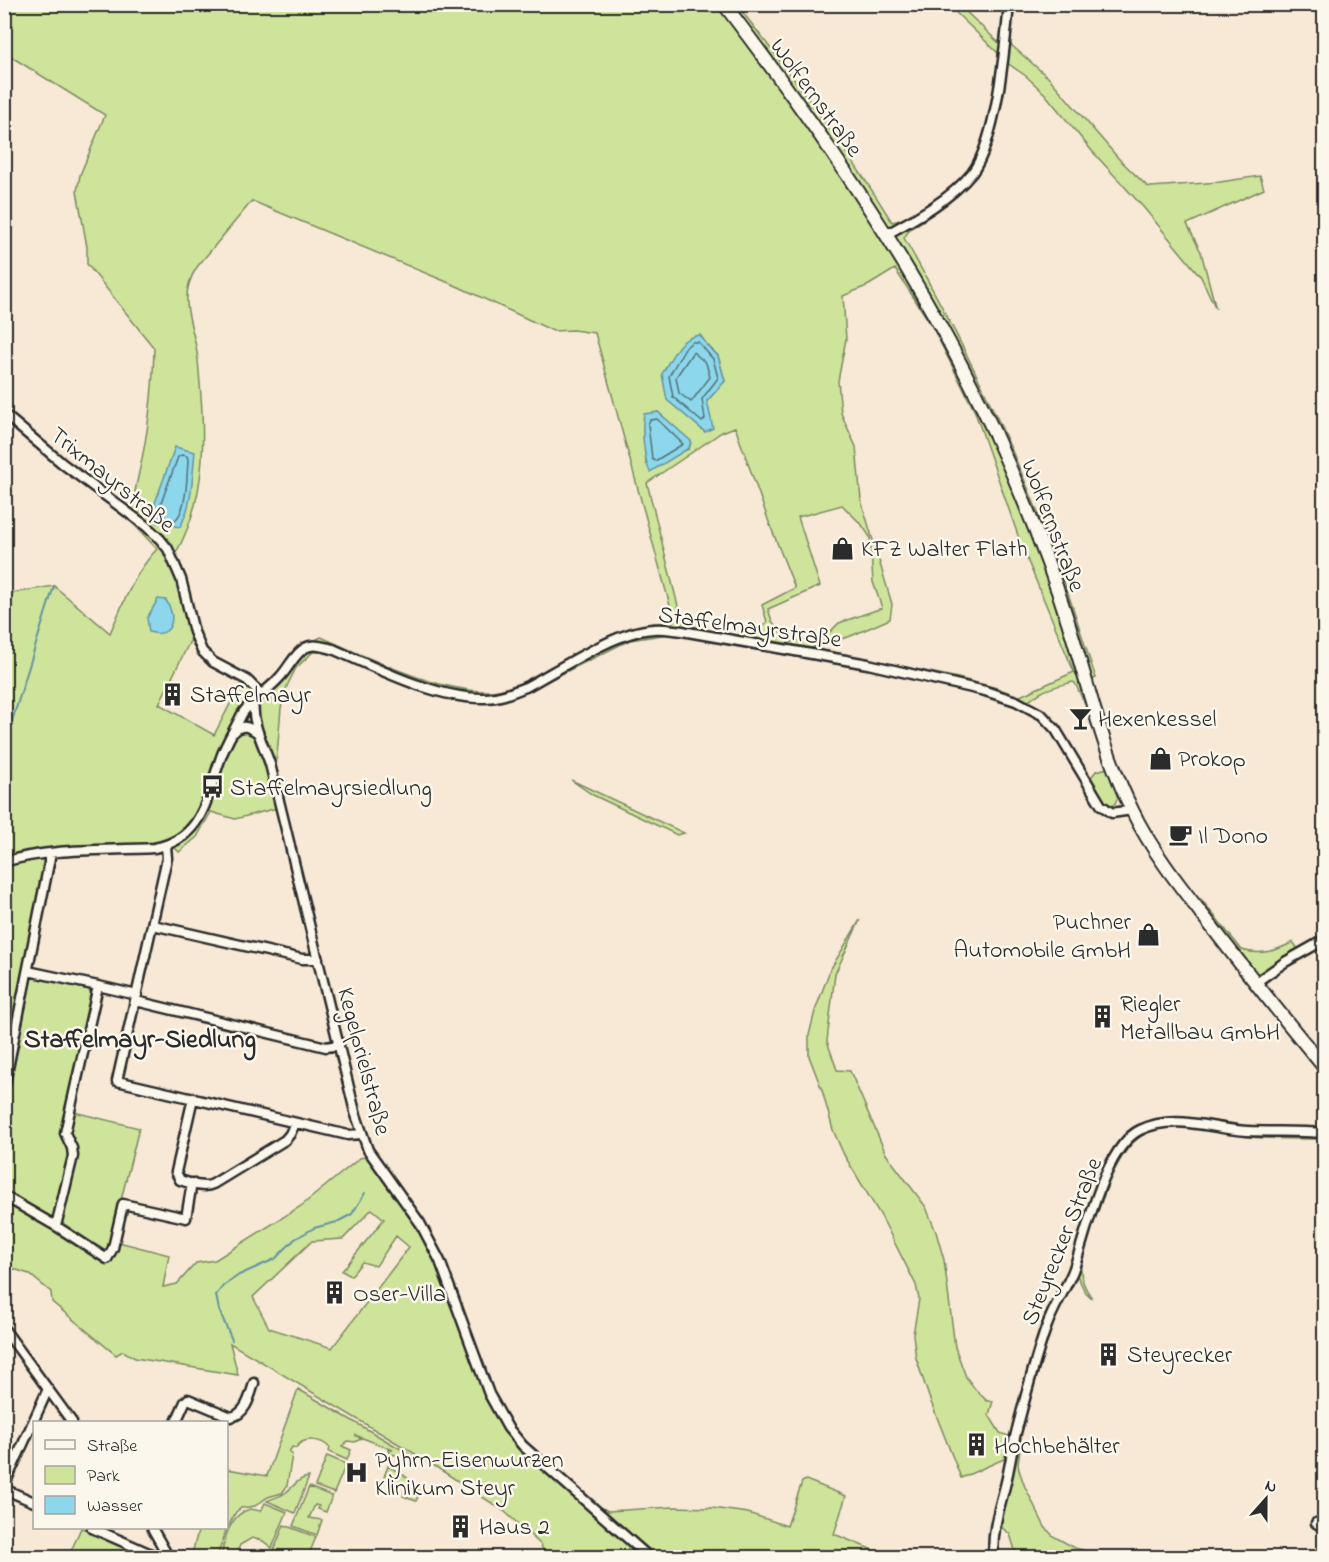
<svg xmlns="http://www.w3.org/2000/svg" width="1329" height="1562" font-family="'Indie Flower',sans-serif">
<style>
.green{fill:#cee49a;stroke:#7c8862;stroke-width:1.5;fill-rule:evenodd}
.water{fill:#8cd7ec;stroke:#65929f;stroke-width:1.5}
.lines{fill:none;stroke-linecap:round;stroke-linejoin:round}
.shore{stroke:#527078;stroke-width:1.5}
.stream{stroke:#65929f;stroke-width:2}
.street-casing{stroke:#2b2b2b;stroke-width:13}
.secondary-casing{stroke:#2b2b2b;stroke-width:16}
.street{stroke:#fbf7ec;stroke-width:8}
.secondary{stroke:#fbf7ec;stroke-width:12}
.labels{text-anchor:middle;stroke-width:5;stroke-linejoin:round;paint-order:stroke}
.street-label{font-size:24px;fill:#2b2b2b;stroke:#fbf7ec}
.poi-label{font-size:24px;fill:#2b2b2b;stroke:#fbf7ec;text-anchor:start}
.neighbourhood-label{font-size:26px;font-weight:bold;fill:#2b2b2b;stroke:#fbf7ec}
</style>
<rect width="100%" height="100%" fill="#f7e9d5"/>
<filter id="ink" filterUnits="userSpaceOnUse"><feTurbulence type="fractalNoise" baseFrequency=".0167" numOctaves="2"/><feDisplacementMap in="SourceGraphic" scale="12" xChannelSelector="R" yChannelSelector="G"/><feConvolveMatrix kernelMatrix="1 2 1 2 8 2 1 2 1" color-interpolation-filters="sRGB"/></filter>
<g filter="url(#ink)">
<path class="green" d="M5 5H737C792 75 845 146 892 222 909 218 923 209 937 198 949 189 962 180 972 168 990 142 995 86 1000 55L948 5H959L999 43 1005 5 1012 6 1010 44 1050 79 1119 159 1147 186 1151 187 1220 182 1260 176 1264 189 1187 224 1201 252 1216 309 1201 277 1144 208 1092 151 1045 94 1026 76 1007 63C997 109 994 162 958 195 943 209 925 219 909 230L904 238C965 345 1020 458 1061 574 1074 608 1084 644 1096 678L1091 680 1082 698 1075 683 1073 682C1062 685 1050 687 1040 693 1032 698 1027 703 1019 706L931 681 669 634 630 640 519 695 497 702H475L418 691 334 655 324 652H313L296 668 287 686 281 708 276 767 285 806 235 819 211 812 197 837 179 852 168 841 140 845 55 848 5 856V594L54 586 110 633C123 604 134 573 157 549L127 517C133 505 135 491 138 477 148 435 153 391 154 348L87 264V247L77 191 80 175 105 115 5 53ZM252 201 459 287 553 331 573 330 595 333 674 620 672 623C623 619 580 654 538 675 526 680 512 687 499 690 450 698 366 657 321 637L309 643 273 679 264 685H240L214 735 159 704 190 641 202 643 176 553C210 492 204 428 198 360 195 325 175 300 197 267ZM895 269 932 326 975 412 1022 547 1074 672 1018 697 997 688 954 677 811 648 851 636 890 619 892 604 861 500 856 447 841 413 838 381 846 339 843 296 869 285ZM700 335 707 345 718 356 725 381 707 401ZM658 412 691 442 689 449 646 464 644 415ZM735 427 770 525 795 588 762 605 767 622C763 626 758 631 752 633 733 640 700 628 682 622L647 483 722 432ZM842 505 862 525 870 537 873 582 882 608 839 623 831 631 808 639 788 643 772 621 768 609 820 586 798 517Z
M1108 768 1118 797 1114 805 1109 806 1104 803 1089 780 1096 771Z
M571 780 684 833 677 835 593 795Z
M41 859 45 863 22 974 89 990 91 994 66 1110 139 1128 111 1240 169 1255 163 1287 177 1284 196 1263 215 1260 301 1206 360 1158 369 1156 372 1147C396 1183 426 1219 443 1259 468 1314 479 1374 510 1425 527 1452 573 1484 598 1506L608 1511 673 1507 712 1508 748 1513 787 1526 802 1482 806 1480 846 1496 834 1534 890 1557H547L540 1544 504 1511 427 1461 230 1343 238 1375 135 1358 123 1351 116 1355 52 1302 51 1292 29 1274 5 1266V1108L19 1044 5 1041 4 867ZM372 1209 384 1219 342 1271 351 1276 362 1262 376 1266 396 1236 409 1247 332 1348 269 1328 253 1297 312 1241 343 1239Z
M1201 899 1242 950C1260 956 1277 951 1293 942L1298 949 1324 933V944L1274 973 1267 979 1258 975 1199 900Z
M860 920 835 974 827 1041 837 1070 850 1071 886 1154 926 1207 936 1232 944 1260 955 1347 966 1377 975 1389 987 1401H993L989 1415 1000 1433 1012 1437 1009 1459 1006 1458 961 1478 929 1397 916 1358 913 1335 919 1299 916 1285 881 1216 844 1155 833 1130 822 1090 809 1056V1035L815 1011 830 970Z
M1166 1124 1319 1135 1321 1139C1301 1139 1281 1139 1261 1138 1226 1136 1175 1117 1143 1135 1118 1149 1104 1196 1094 1222 1084 1251 1071 1271 1092 1298L1085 1292 1076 1273 1089 1225 1117 1158 1137 1135Z
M298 1389 416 1458 390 1454 389 1450H393L355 1435 361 1439 355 1442 348 1441 342 1446 351 1450 347 1460 329 1452 330 1448C322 1439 303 1436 296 1448L292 1447 289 1452 292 1454 287 1486 282 1493 268 1497 255 1506 241 1508 236 1512 226 1530 217 1557H191L199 1528H226L227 1469 267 1476Z
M1016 1439 1021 1440 1018 1464 1019 1470 1025 1487 1045 1527 1053 1536 1075 1548 1098 1554 1131 1555 1138 1557H1017L1010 1534 998 1525Z
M327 1456 346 1464 334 1493 315 1486Z
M388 1466C396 1470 417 1482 419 1491 419 1494 417 1499 416 1501L403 1496 406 1486 384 1477Z
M309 1477 295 1513 267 1501C272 1498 280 1497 285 1493 294 1487 297 1478 309 1477Z
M309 1487 332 1496 326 1512 318 1509 319 1506 315 1505 309 1518 322 1520 317 1535 293 1526Z
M265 1503 287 1512 272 1548 263 1541 252 1538 240 1545 235 1557H221C224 1539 230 1514 250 1509L261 1511Z
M284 1525 316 1537 308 1557 294 1556 293 1557H271Z
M81 1528 97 1533 152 1558H68Z"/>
<path class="water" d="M700 335 707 345 718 356 725 381 707 401 713 428 705 432 667 400 662 374C673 356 678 337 700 335Z
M658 412 691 441 689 448 650 472C644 460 641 428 644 414Z
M175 447 195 452C192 477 193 504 180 527L157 523 155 503Z
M158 599 166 600C177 617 173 639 149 632L147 618Z"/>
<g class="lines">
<path class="shore" d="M692 342H698L713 359 718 378 702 399 705 419 702 422 673 397 669 376 685 348Z
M693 352 706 363 710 377 691 402 679 393 676 377Z
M657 419 683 444 655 461 652 459 648 424 650 420Z
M181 455 187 456 188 459C187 475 187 511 175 520L163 517 161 503 178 457Z"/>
<path class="stream" d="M4 747 54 586
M232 1340 219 1310 216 1295 223 1286 239 1275 275 1259 295 1239 314 1228 337 1222 352 1214 365 1193"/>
<defs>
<path id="street" d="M887 234C916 218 951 199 972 173 997 140 1005 47 1009 4
M4 414 63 464 146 526 160 539 168 549 181 579 194 632 202 651 213 662 247 680 261 694
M254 701C251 722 263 744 270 764L355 1112 368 1150 420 1223 440 1261 489 1394 508 1428 523 1446 650 1558
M234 732C242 723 249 727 258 733
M166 846 167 858 117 1081 348 1135 362 1134
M4 862C53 847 104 851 154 848 203 839 206 799 220 760 225 744 235 729 242 714 252 699 268 691 280 677 289 668 294 654 305 648 314 643 324 647 333 649 376 668 439 700 486 698 500 698 513 692 526 687 560 669 616 631 653 629 663 628 672 630 682 631L868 664 985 691 1016 701 1042 715 1056 730 1101 805 1112 813 1132 810
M153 925 302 959H318
M28 971 98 986 65 1133 72 1148 73 1156 56 1226
M1255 983 1285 962 1324 940
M98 986 137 995
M136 1001 326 1047 339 1045
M4 1088 51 853
M193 1098 176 1172 180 1180C190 1183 203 1189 213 1184L285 1140 290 1134 295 1123
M4 1196 56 1226 107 1259 113 1248 123 1204 186 1218 192 1183
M4 1329 72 1422
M176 1422 185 1402 188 1399 231 1417C246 1414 250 1396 254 1383
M4 1486 48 1389
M4 1489 34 1502
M1316 1523 1324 1528
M92 1528 160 1558
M152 1528 169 1558
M994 1558C991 1531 1000 1507 1006 1482 1010 1466 1012 1449 1016 1433 1025 1398 1034 1362 1046 1328 1053 1308 1065 1290 1073 1271 1086 1235 1104 1147 1140 1130 1175 1113 1211 1129 1247 1131 1273 1132 1299 1131 1324 1133"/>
<path id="secondary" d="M724 4C827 139 923 278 994 432 1023 496 1049 561 1070 628 1089 689 1104 753 1132 810 1152 852 1183 890 1212 927 1248 974 1286 1021 1324 1067"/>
</defs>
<use href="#street" class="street-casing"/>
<use href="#secondary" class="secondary-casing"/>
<use href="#street" class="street"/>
<use href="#secondary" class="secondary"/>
</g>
</g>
<defs>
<symbol id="shop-bare" viewBox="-9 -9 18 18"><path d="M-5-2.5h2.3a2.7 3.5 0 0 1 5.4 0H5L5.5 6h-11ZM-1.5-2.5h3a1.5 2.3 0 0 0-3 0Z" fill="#2b2b2b" stroke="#fbf7ec" stroke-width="2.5" paint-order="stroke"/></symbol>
<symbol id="building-bare" viewBox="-9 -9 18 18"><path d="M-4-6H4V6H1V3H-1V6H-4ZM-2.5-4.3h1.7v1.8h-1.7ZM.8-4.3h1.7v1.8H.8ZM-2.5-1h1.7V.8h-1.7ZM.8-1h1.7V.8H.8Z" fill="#2b2b2b" stroke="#fbf7ec" stroke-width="2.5" paint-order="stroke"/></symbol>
<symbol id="bar-bare" viewBox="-9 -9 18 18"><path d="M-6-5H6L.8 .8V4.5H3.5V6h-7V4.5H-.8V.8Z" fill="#2b2b2b" stroke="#fbf7ec" stroke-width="2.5" paint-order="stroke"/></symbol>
<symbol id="bus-bare" viewBox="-9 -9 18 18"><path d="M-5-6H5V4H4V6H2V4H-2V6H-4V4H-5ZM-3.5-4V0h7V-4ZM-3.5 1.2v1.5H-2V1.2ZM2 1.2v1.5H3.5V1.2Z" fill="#2b2b2b" stroke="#fbf7ec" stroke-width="2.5" paint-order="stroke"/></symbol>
<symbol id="cafe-bare" viewBox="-9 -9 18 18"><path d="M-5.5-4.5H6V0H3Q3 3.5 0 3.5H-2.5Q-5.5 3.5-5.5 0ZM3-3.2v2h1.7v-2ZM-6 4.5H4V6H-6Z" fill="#2b2b2b" stroke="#fbf7ec" stroke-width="2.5" paint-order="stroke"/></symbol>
<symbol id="hospital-bare" viewBox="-9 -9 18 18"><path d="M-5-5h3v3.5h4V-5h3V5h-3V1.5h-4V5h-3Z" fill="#2b2b2b" stroke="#fbf7ec" stroke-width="2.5" paint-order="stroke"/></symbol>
</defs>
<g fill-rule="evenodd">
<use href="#shop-bare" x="826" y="532" width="33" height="33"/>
<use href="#building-bare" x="156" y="678" width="33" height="33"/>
<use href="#bar-bare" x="1064" y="702" width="33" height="33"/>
<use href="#shop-bare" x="1144" y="742" width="33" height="33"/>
<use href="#bus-bare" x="196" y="770" width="33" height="33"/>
<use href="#cafe-bare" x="1164" y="818" width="33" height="33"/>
<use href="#shop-bare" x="1132" y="918" width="33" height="33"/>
<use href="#building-bare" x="1086" y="1000" width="33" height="33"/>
<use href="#building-bare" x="318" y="1276" width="33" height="33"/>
<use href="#building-bare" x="1092" y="1338" width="33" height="33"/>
<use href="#building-bare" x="960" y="1428" width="33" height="33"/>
<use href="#hospital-bare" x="340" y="1456" width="33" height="33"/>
<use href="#building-bare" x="444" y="1510" width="33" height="33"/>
</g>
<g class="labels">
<g class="street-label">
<text transform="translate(817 97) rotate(54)" y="8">Wolfernstraße</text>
<text transform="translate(113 479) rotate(39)" y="8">Trixmayrstraße</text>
<text transform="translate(1054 525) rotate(69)" y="8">Wolfernstraße</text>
<text transform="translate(750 626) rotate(8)" y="8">Staffelmayrstraße</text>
<text transform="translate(365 1061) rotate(75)" y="8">Kegelprielstraße</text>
<text transform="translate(1061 1241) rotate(-68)" y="8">Steyrecker Straße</text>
</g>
<g class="poi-label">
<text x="861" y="556">KFZ Walter Flath</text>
<text x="190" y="702">Staffelmayr</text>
<text x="1098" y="726">Hexenkessel</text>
<text x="1178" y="766">Prokop</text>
<text x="230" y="795">Staffelmayrsiedlung</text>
<text x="1198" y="843">Il Dono</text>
<text x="1131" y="929" text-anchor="end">Puchner<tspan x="1131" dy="28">Automobile GmbH</tspan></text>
<text x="1120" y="1011">Riegler<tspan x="1120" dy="28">Metallbau GmbH</tspan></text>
<text x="353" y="1301">Oser-Villa</text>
<text x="1127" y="1362">Steyrecker</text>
<text x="994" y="1453">Hochbehälter</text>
<text x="375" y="1467">Pyhrn-Eisenwurzen<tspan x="375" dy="28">Klinikum Steyr</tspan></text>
<text x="479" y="1534">Haus 2</text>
</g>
<g class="neighbourhood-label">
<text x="140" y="1047">Staffelmayr-Siedlung</text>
</g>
</g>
<rect width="1329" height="1562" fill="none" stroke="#fbf7ec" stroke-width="24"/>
<rect x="12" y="12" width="1305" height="1538" fill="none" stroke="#2b2b2b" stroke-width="2" filter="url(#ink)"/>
<rect x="33" y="1421" width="195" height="108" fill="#fbf7ec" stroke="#a8a59f" stroke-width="1.5"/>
<rect x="45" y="1440" width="30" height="9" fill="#fbf7ec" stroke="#a8a59f" stroke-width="1.5"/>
<text x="87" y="1451" font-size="18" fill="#2b2b2b">Straße</text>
<rect x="45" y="1466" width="30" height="18" fill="#cee49a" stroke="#a8a59f" stroke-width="1.5"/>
<text x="87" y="1481" font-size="18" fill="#2b2b2b">Park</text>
<rect x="45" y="1496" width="30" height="18" fill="#8cd7ec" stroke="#a8a59f" stroke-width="1.5"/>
<text x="87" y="1511" font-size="18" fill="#2b2b2b">Wasser</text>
<g transform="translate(1266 1499) rotate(21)" stroke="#fbf7ec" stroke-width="4.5" paint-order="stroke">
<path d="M0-4.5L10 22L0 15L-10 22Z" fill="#2b2b2b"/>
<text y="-9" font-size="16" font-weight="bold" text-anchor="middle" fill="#2b2b2b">N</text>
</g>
</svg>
